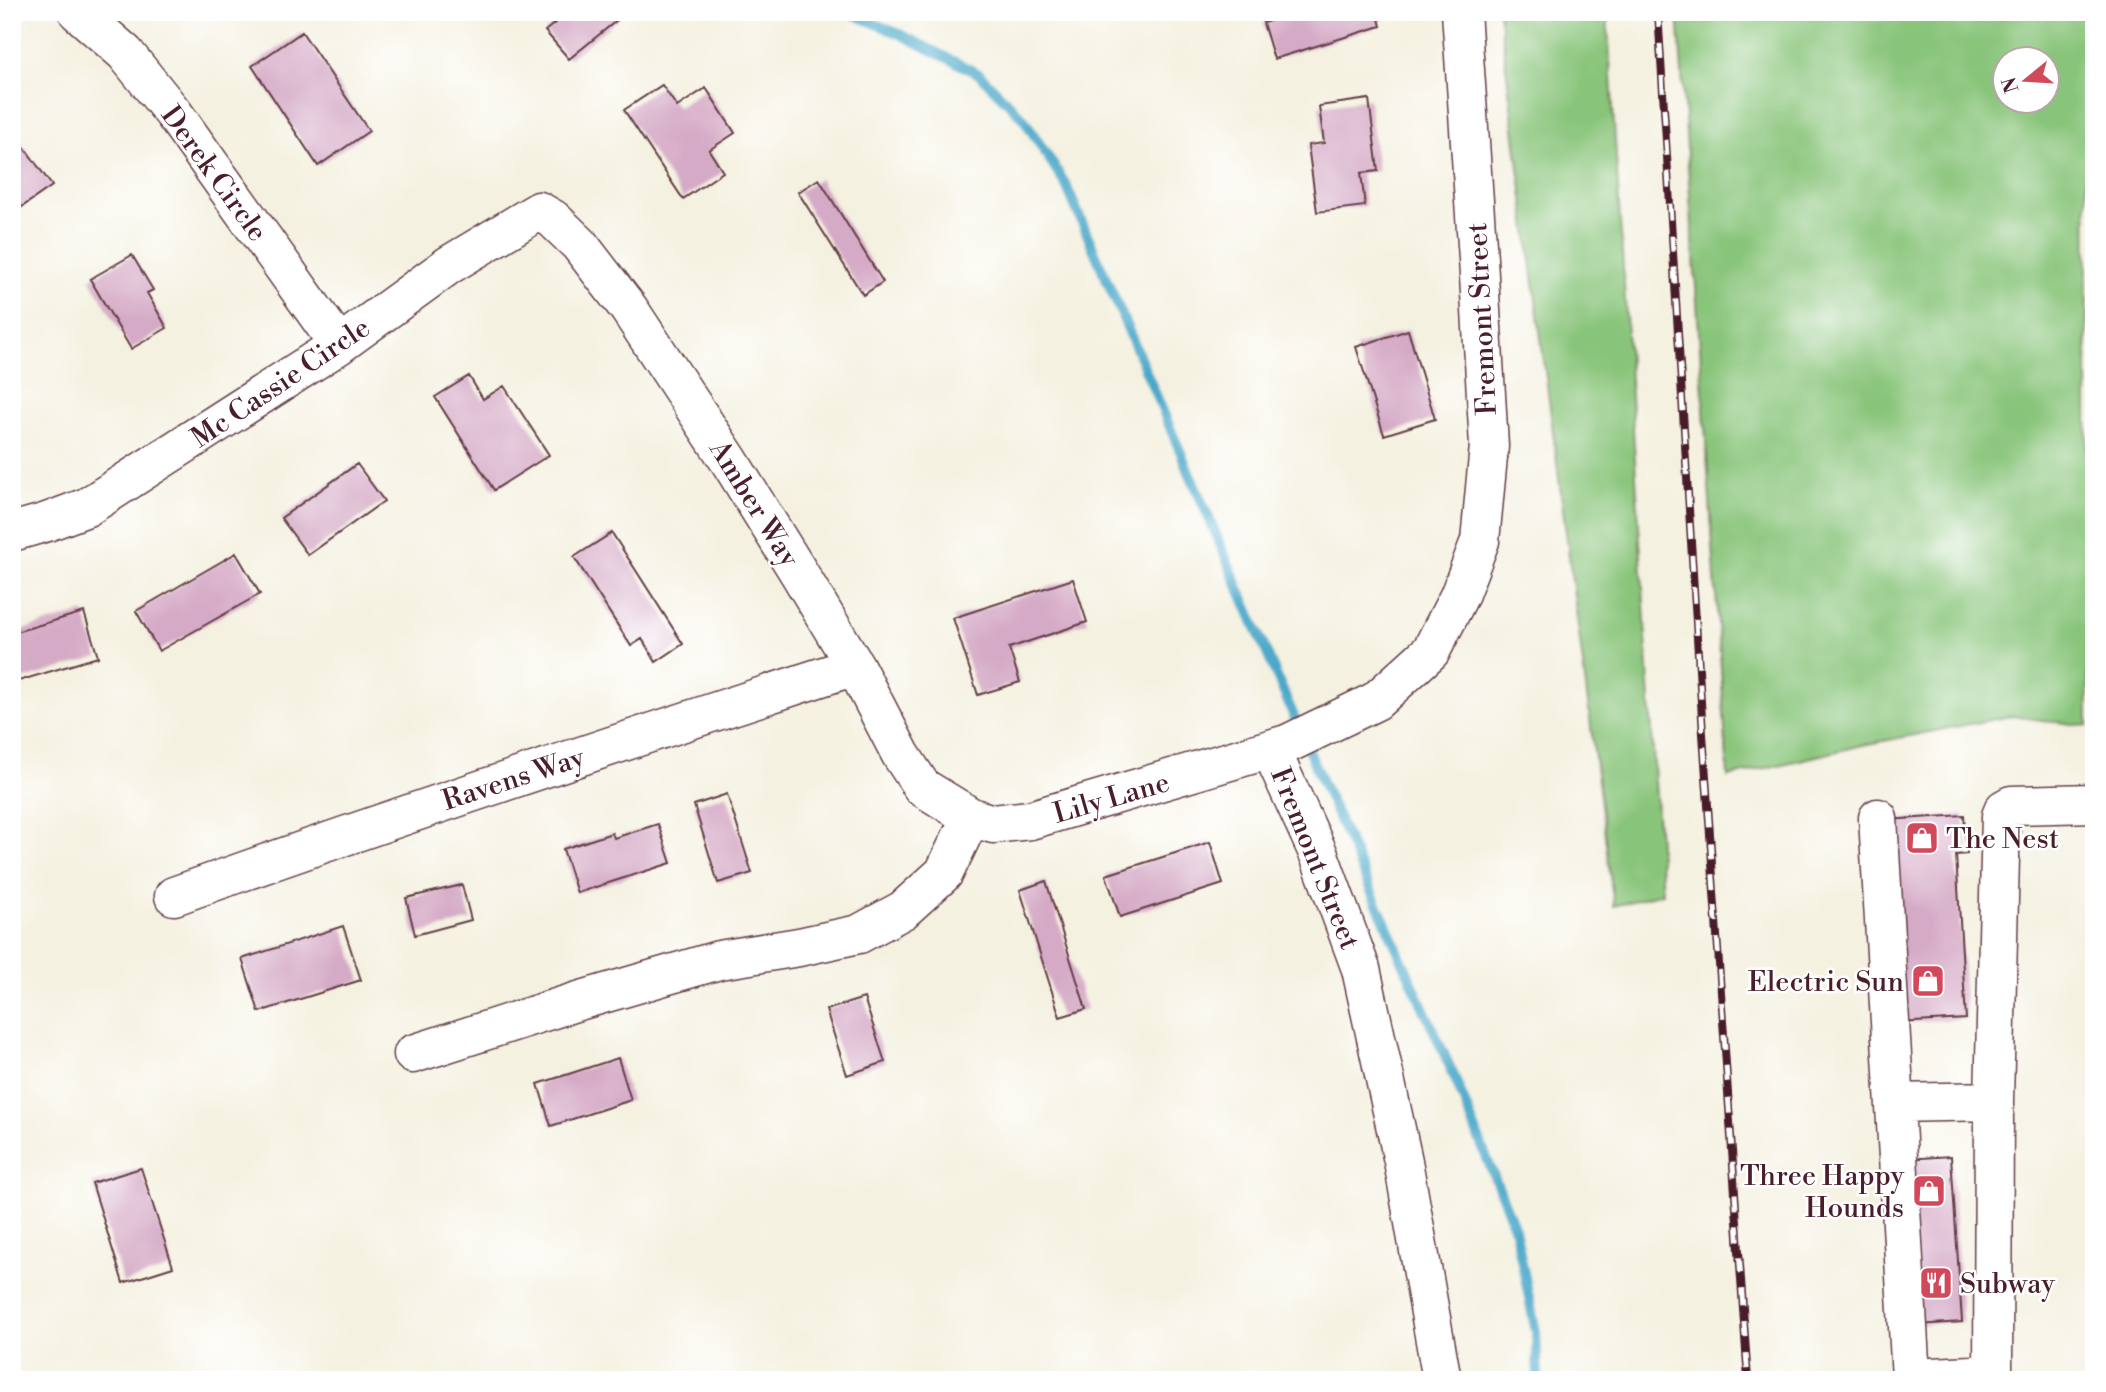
<svg xmlns="http://www.w3.org/2000/svg" width="2106" height="1392" font-family="'Libre Bodoni',serif">
<style>
.green{fill:#88c479;stroke:#697252;stroke-width:2;fill-rule:evenodd}
.lines{fill:none;stroke-linecap:round;stroke-linejoin:round}
.stream{stroke:#4aa8c9;stroke-width:10}
.building{fill:#d5aac6}
.minor-casing{stroke:#643e46;stroke-width:41}
.minor{stroke:#fff;stroke-width:38}
.rail-casing{stroke:#4a1f2b;stroke-width:8}
.rail{stroke:#fff;stroke-width:5;stroke-dasharray:16;stroke-linecap:butt}
.labels{text-anchor:middle;stroke-width:5;stroke-linejoin:round;paint-order:stroke}
.street-label{font-size:28px;fill:#4a1f2b;stroke:#fff}
.poi-label{font-size:28px;fill:#4a1f2b;stroke:#fff;text-anchor:start}
</style>
<rect width="100%" height="100%" fill="#fff"/>
<filter id="ink" filterUnits="userSpaceOnUse"><feTurbulence type="fractalNoise" baseFrequency=".0143" numOctaves="2"/><feDisplacementMap in="SourceGraphic" scale="14" xChannelSelector="R" yChannelSelector="G"/><feConvolveMatrix kernelMatrix="1 2 1 2 8 2 1 2 1" color-interpolation-filters="sRGB"/></filter>
<filter id="wash" filterUnits="userSpaceOnUse"><feTurbulence type="fractalNoise" baseFrequency=".00686" numOctaves="4" result="noise"/><feDisplacementMap in="SourceGraphic" scale="28" xChannelSelector="R" yChannelSelector="G"/><feGaussianBlur stdDeviation="1.57" result="paint"/><feColorMatrix in="noise" values="0 0 0 0 0 0 0 0 0 0 0 0 0 0 0 0 0 1.4 0 .05"/><feComposite in="paint" operator="in"/></filter>
<g filter="url(#wash)">
<rect width="100%" height="100%" fill="#f4f1e0"/>
<path class="green" d="M1499 12H1607L1662 893 1614 906Z
M1678 12H2086L2088 726 2011 716 1863 745 1728 777ZM2004 60H2046V102H2004Z"/>
<g class="lines">
<path class="stream" d="M848 12 902 35 979 74 1023 118 1066 185 1320 777 1454 1076 1515 1229 1536 1332 1538 1380"/>
</g>
<g id="blocks">
<path class="building" d="M559 12H627L569 59 545 31 562 17Z
M1297 12H1377L1381 26 1274 59 1263 23Z
M302 32 369 131 318 166 252 66Z
M662 85 677 107 706 88 735 133 709 150 723 172 683 199 624 110Z
M1369 99 1378 171 1361 173 1365 206 1317 212 1308 145 1324 143 1319 106Z
M12 130 52 186 16 211 12 205Z
M819 179 883 282 863 295 798 192Z
M132 255 153 290 147 293 167 328 131 349 90 279Z
M1408 330 1435 419 1384 435 1356 347Z
M469 376 483 399 504 386 549 455 494 490 435 397Z
M357 464 384 501 308 555 281 518Z
M612 533 683 644 656 662 642 639 631 646 574 557Z
M236 553 260 594 159 651 136 611Z
M1073 579 1087 622 1009 648 1020 682 978 695 953 618Z
M84 612 98 657 12 683V633Z
M727 794 752 873 718 883 694 805Z
M1964 815 1967 854 1956 855 1966 1019 1898 1023 1886 820Z
M658 824 671 863 577 893 563 849 612 833 614 838Z
M1210 842 1223 884 1120 917 1106 875Z
M1046 881 1086 1009 1060 1017 1020 890Z
M462 885 471 920 415 935 406 898Z
M343 926 361 980 259 1012 242 959Z
M864 998 885 1062 847 1075 826 1010Z
M618 1058 631 1100 551 1126 538 1084Z
M1951 1156 1962 1322 1918 1325 1907 1159Z
M141 1168 173 1267 123 1283 92 1183Z"/>
</g>
</g>
<g filter="url(#ink)">
<use href="#blocks" fill-opacity="0" stroke="#643e46" stroke-width="2"/>
<g class="lines">
<defs>
<path id="minor" d="M78 12 125 53 174 114 339 345
M12 532 47 522 87 507 339 345 449 265 539 211 553 219 579 244 629 309 730 462 799 573 855 666 901 755 922 787 971 817 993 824 1030 820 1287 744 1376 701 1431 651 1459 596 1480 541 1489 446 1478 259 1461 12
M1271 750 1319 855 1361 969 1403 1161 1442 1380
M1878 818 1911 1378 1993 1374
M174 896C400 815 627 740 855 666
M413 1054 575 1002 719 960 799 947 859 934 903 910 944 873 971 817
M1895 1103 1994 1101
M1993 1380 1994 1101 2001 816 2004 809 2011 805 2094 803"/>
</defs>
<use href="#minor" class="minor-casing"/>
<use href="#minor" class="minor"/>
<defs>
<path id="rail" d="M1658 12 1703 734 1748 1380"/>
</defs>
<use href="#rail" class="rail-casing"/>
<use href="#rail" class="rail"/>
</g>
</g>
<defs>
<symbol id="shop-square" viewBox="-11 -11 22 22"><rect x="-9" y="-9" width="18" height="18" rx="4" fill="#d1495b" stroke="#fff"/><path d="M-5-2.5h2.3a2.7 3.5 0 0 1 5.4 0H5L5.5 6h-11ZM-1.5-2.5h3a1.5 2.3 0 0 0-3 0Z" fill="#fff"/></symbol>
<symbol id="restaurant-square" viewBox="-11 -11 22 22"><rect x="-9" y="-9" width="18" height="18" rx="4" fill="#d1495b" stroke="#fff"/><path d="M-5-6h1v4h1v-4h1v4h1v-4h1v5L-1.5 .5V6h-2V.5L-5-1ZM5-6V6H3V1.5H1.5Q1.5-4 5-6Z" fill="#fff"/></symbol>
</defs>
<g fill-rule="evenodd">
<use href="#shop-square" x="1903" y="819" width="38" height="38"/>
<use href="#shop-square" x="1909" y="962" width="38" height="38"/>
<use href="#shop-square" x="1910" y="1172" width="38" height="38"/>
<use href="#restaurant-square" x="1917" y="1264" width="38" height="38"/>
</g>
<g class="labels">
<g class="street-label">
<text transform="translate(215 173) rotate(54)" y="10">Derek Circle</text>
<text transform="translate(1481 319) rotate(-93)" y="10">Fremont Street</text>
<text transform="translate(280 382) rotate(-34)" y="10">Mc Cassie Circle</text>
<text transform="translate(755 503) rotate(58)" y="10">Amber Way</text>
<text transform="translate(513 778) rotate(-18)" y="10">Ravens Way</text>
<text transform="translate(1111 797) rotate(-16)" y="10">Lily Lane</text>
<text transform="translate(1316 858) rotate(68)" y="10">Fremont Street</text>
</g>
<g class="poi-label">
<text x="1946" y="848">The Nest</text>
<text x="1904" y="991" text-anchor="end">Electric Sun</text>
<text x="1904" y="1185" text-anchor="end">Three Happy<tspan x="1904" dy="32">Hounds</tspan></text>
<text x="1960" y="1293">Subway</text>
</g>
</g>
<rect width="2106" height="1392" fill="none" stroke="#fff" stroke-width="42"/>
<g transform="translate(2026 80) rotate(252)"><circle r="33" fill="#ffffff" stroke="#b7a5aa" stroke-width="2"/>
<path d="M0-5L12 26L0 18L-12 26Z" fill="#d1495b"/>
<text y="-10" font-size="19" font-weight="bold" text-anchor="middle" fill="#4a1f2b">N</text>
</g>
</svg>
